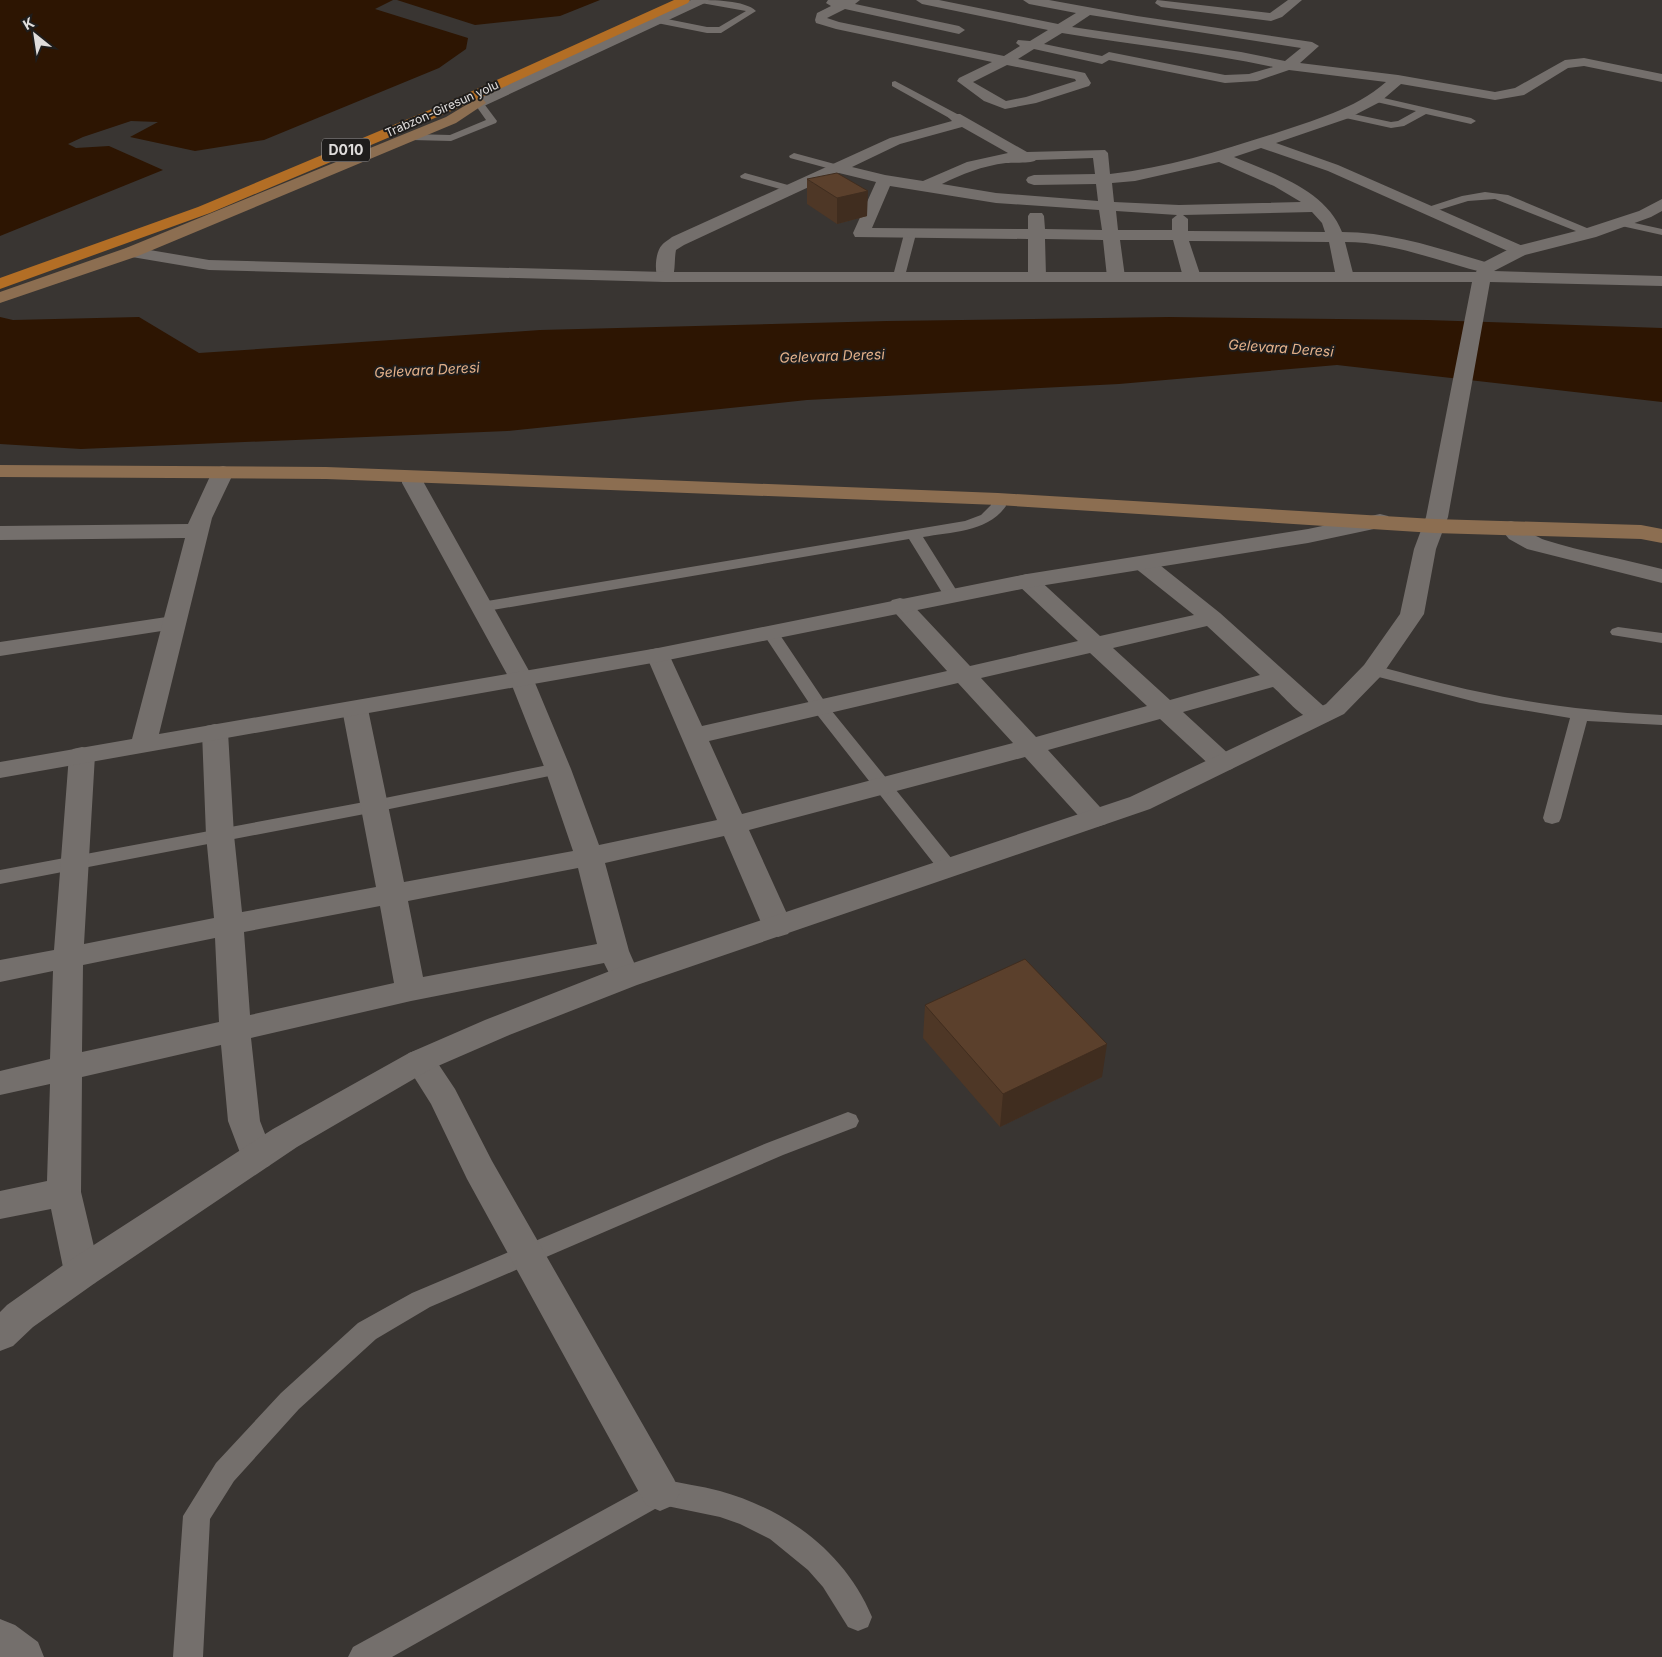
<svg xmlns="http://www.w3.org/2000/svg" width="1662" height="1657" font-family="Inter,sans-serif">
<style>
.water{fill:#2d1502}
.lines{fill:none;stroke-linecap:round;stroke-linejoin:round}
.service{fill:#746f6c;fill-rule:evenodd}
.minor{fill:#746f6c;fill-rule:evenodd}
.tertiary{fill:#746f6c;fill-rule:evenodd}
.secondary{fill:#8c6e51;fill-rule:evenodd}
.trunk{fill:#b36e25;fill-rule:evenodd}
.wall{fill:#4e3726}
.shaded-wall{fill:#402d1f}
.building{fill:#5b402c;stroke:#402d1f}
.labels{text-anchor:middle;stroke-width:4;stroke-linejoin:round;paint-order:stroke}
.far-street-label{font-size:12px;fill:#e0dddc;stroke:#1f1d1c}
.shield{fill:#1f1d1c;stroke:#a6a3a2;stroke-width:1}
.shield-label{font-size:14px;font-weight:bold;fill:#e0dddc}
.far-water-label{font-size:14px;font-style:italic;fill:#e5b28b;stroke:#1f1d1c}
</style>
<rect width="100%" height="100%" fill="#393532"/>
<path class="water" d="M0 0H393L375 9 468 38 466 49 439 68 264 140 195 151 130 137 158 122 131 121 83 137 68 144 76 148 109 146 163 170 0 236Z
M397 0H600L560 16 475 25Z
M0 317 13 320 139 317 199 353 540 330 887 321 1169 317 1427 320 1662 328V402L1337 365 1119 384 807 400 507 431 81 449 0 444Z"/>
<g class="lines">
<path class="service" d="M697 0C712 0 745 0 756 11L721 33H707L657 23 653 20 657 17 707 27H719L746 11 701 3Z
M895 81 959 115 960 117 959 119H951L892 86V82Z
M1375 96 1471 118 1476 121 1471 124 1426 114 1404 126 1391 128 1341 117 1339 115 1344 112 1391 122 1398 121 1416 111 1372 101 1370 99Z
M479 100 482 101 497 121 496 123 451 141 412 140 407 137 412 134 450 135 486 120 474 103Z
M794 153 842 166 843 168 838 171 790 158 789 156Z
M745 173 795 187 796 189 791 192 741 178 740 176Z
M1485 192 1508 195 1594 231 1596 233 1590 236 1586 235 1495 199 1468 201 1429 213 1423 210 1425 208 1462 196Z
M1621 220 1662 229V235L1617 225 1615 223Z
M910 231 916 234 905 276 899 280 895 279 893 276 904 234Z
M998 495 1003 496 1006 506C988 532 951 532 923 537L960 596 958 599H946L909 539 481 612 475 610 473 607 475 604 481 602 965 521 981 515 991 505V499L993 496Z
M770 627 776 629 827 705 956 864 959 869 956 874 949 875 942 874 815 712 762 632 764 629Z
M1618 627 1662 633V643L1612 635 1610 632 1612 629Z
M1373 665C1409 674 1444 685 1480 692 1540 705 1601 712 1662 715V725L1587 721 1561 818 1559 822 1552 824 1545 822 1543 818 1570 718 1480 703 1367 674 1365 670 1367 666Z
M558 763 564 765 567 769 564 773 375 812 0 884V870L375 800Z
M848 1112 856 1115 859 1121 856 1127 783 1155 430 1307 376 1339 299 1409 234 1481 210 1519 203 1657H173L183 1516 216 1463 281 1393 358 1323 412 1293 767 1143Z
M660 1479C680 1483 701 1486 720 1491 787 1510 845 1552 872 1617L868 1627 858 1631 848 1627 823 1587 808 1570 770 1539 740 1524 720 1517 662 1505 392 1657H348L353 1647Z"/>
<path class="minor" d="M691 0H707L705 3 484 106H474L472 103 474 100Z
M828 0H860L855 4 959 26 965 30 959 34 845 9 827 18 839 22 1004 56 1020 46 1016 43 1018 40 1030 41 1048 30 922 4 916 0H939L1058 24 1076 13 1029 4 1023 0H1049L1137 16 1312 42 1319 46 1300 63 1398 75 1495 92 1515 88 1565 60 1584 58 1662 74V82L1584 66 1568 68 1524 95 1495 100 1401 84 1380 102 1349 118 1276 143 1338 165 1525 247 1527 251 1525 255 1519 256 1328 171 1261 148 1234 157C1272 173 1326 190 1342 232 1394 232 1443 250 1492 264L1495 268 1492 272 1486 273C1439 262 1394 242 1345 242L1354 277 1351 281 1345 282 1339 281 1336 277 1329 242 1189 241 1201 277 1198 281 1192 282 1186 281 1183 277 1173 240H1120L1125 277 1122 281 1116 282 1110 281 1107 277 1103 240 1045 239 1046 276 1043 280 1037 281 1031 280 1028 276V239L855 237 853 233 876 182 839 173 684 245 676 250C674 259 676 273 671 281L665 282 659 281C654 273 655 252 662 245 664 242 669 240 672 237L890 138 952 121 948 117 950 114H960L1027 152 1105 150 1108 153 1110 174C1167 168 1219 151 1273 134 1313 120 1354 110 1386 82L1289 70 1257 81 1225 83 1109 60 1102 64 1034 49 1018 59 1085 73 1091 83 1089 86 1036 103 1005 109 984 101 957 81 959 78 992 62 836 29 816 23 815 20 817 13 831 6 826 3ZM1090 15 1301 48 1285 61 1241 52 1072 27ZM1062 33C1133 45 1204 52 1273 67L1249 74 1225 75 1109 52 1102 56 1044 44ZM1007 65 1075 79 1076 81 1026 97 1006 101 973 82ZM962 127 1008 153 967 162 923 181 885 175 852 167 900 144ZM1093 158 1095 174 1034 175 1028 177 1026 180 1028 183 1034 185 1096 184 1098 201 996 193 942 184C962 174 982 166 1006 163 1015 162 1031 164 1036 160ZM1219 162 1274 186 1301 202 1179 205 1114 202 1112 183 1135 181ZM890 186 996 203 1099 210 1102 230 1045 229 1044 216 1042 213H1030L1028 216V229L872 228ZM1116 211 1177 215 1172 219V230H1118ZM1312 212 1322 223 1325 232 1188 231V219L1183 215Z
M1157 0 1270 13 1288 0H1302L1282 17 1271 21 1161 7 1155 3Z
M413 472 420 474 424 478V483L533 678 571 769 599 845 717 820 646 655 649 650 658 648 667 650 702 726 947 671 888 605 892 600 900 598 908 600 970 666 1078 641 1019 586 1016 581 1019 576 1027 574 1035 576 1100 636 1194 615 1135 568 1132 563 1135 558 1143 556 1151 558 1220 613 1329 711 1333 716 1329 721C1307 727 1289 701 1273 687L1183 712 1232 757 1236 763 1232 769 1223 771 1214 769 1160 719 1048 750 1110 818 1106 824 1096 827 1086 824 1025 757 749 830 793 927 788 934 778 937 768 934 763 927 724 836 605 863 629 951 636 967 632 975 621 978 610 975 604 963 411 1001 251 1038 260 1121 274 1157 269 1166 257 1170 245 1166 228 1121 221 1045 82 1077 81 1192 100 1272 95 1283 82 1287 69 1283 64 1272 51 1209 0 1219V1191L47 1181 50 1084 0 1095V1071L50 1059 53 971 0 982V960L54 950 69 755 73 749 82 747 91 749 95 755 84 944 214 918 206 835 202 732 206 726 215 724 224 726 228 732 234 835 242 912 376 887 342 709 346 704 355 701 364 704 368 709 404 882 573 851 545 769 509 678 402 483V478L406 474ZM1207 626 1260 675 1170 700 1113 648ZM1090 653 1147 706 1036 737 981 678ZM958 683 1013 743 742 814 709 741ZM578 868 597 944 423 977 408 901ZM380 906 394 983 250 1015 244 932ZM215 938 219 1022 82 1052 83 965Z
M1511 521C1523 524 1532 536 1545 540 1583 552 1623 559 1662 569V583L1527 549 1509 539 1500 528 1503 523Z
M173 616 181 618 185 623 181 628 0 656V642Z
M420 1049 431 1053 455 1089 492 1161 674 1479 680 1492 674 1505 660 1511 646 1505 467 1179 431 1104 404 1061 409 1053Z
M0 1619 15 1625 38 1642 44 1657H0Z"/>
<path class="tertiary" d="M1662 199V211L1651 217 1596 237 1525 255 1494 271 1662 276V286L1490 282 1448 517 1436 549 1424 614 1382 675 1344 714 1150 809 637 985 507 1036 431 1069 297 1147 95 1283 33 1327 13 1346 0 1351V1312L7 1305 69 1261 273 1129 409 1053 485 1020 615 969 1130 797 1326 704 1364 665 1400 614 1414 549 1426 517 1472 282H665L209 270 126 256 123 252 126 248 132 247 209 260 665 272H1476L1480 264 1513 247 1584 229 1639 211Z
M223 466 230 468 234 472 212 518 159 734 658 648 1027 574 1308 529 1380 514 1388 516 1391 521 1388 526 1308 543 1027 588 658 662 0 778V762L132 739 185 538 0 540V526L188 524 212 472 216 468Z"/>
<path class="secondary" d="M473 92 478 93 486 103 456 123 138 256 0 303V292L126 248 446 117 471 102 466 96 468 93Z
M0 465 326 467 998 493 1434 519 1641 525 1662 529V543L1641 539 1434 533 998 505 326 479 0 477Z"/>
<path class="trunk" d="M674 0H690L688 3 449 112 210 213 0 289V278L198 207 439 106Z"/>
</g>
<path class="wall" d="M807 179 867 216 837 224 807 204Z
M925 1005 1102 1077 1000 1127 923 1038Z"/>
<path class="shaded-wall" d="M868 191 867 216 837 224V198Z
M1107 1044 1102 1077 1000 1127 1003 1094Z"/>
<path class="building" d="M837 173 868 191 837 198 807 179Z
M1025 959 1107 1044 1003 1094 925 1005Z"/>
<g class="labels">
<g class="far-street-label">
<text transform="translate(442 109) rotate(-24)" y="4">Trabzon-Giresun yolu</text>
</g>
<rect class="shield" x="322" y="138.5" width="48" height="23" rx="4"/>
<g class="shield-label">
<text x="346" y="155">D010</text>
</g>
<g class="far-water-label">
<text transform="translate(1281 348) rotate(4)" y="5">Gelevara Deresi</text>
<text transform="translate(832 356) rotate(-2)" y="5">Gelevara Deresi</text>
<text transform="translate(427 370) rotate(-3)" y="5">Gelevara Deresi</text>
</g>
</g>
<g transform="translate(35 35) rotate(330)" stroke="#1f1d1c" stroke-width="4" paint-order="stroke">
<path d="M0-4L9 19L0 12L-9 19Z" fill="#e0dddc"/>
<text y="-8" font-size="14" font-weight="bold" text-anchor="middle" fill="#e0dddc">K</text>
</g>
</svg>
